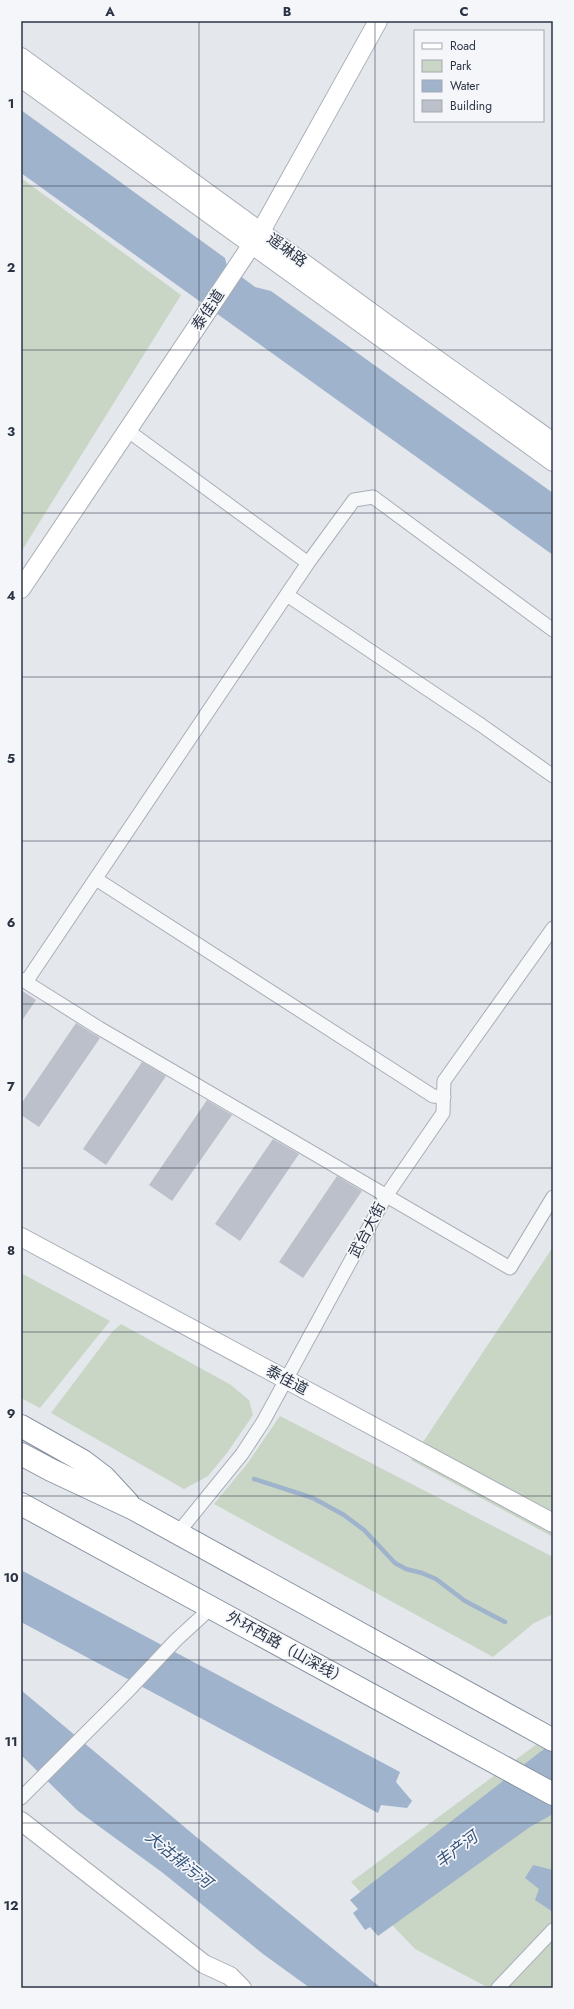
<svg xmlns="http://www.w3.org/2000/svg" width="574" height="2009" font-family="Jost,'Noto Sans SC',sans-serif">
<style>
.green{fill:#c9d6c5}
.water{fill:#9fb4cc}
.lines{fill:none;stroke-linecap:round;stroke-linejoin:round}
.stream{stroke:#9fb4cc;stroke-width:4.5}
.building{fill:#bbc0ca}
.street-casing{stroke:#a9aeb7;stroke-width:15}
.secondary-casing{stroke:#a9aeb7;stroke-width:20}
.highway-casing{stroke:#8b94a3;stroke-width:24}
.street{stroke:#f7f8fa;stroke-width:13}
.secondary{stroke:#fff;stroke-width:18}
.highway{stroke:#fff;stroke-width:22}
.grid{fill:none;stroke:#2b3445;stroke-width:1;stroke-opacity:0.55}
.labels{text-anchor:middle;stroke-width:3.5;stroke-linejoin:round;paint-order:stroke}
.street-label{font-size:15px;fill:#2b3445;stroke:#f4f6f9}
.water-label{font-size:16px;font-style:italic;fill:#34527a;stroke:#f4f6f9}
.neatline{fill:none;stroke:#2b3445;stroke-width:1.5}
.grid-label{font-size:13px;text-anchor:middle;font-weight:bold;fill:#2b3445}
</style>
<rect width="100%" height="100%" fill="#e4e7ec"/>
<path class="green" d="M21 178 181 295 21 552Z
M553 1247V1537L411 1460Z
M21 1273 110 1321 40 1408 21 1398Z
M121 1324 231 1385 249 1400 253 1415 227 1453 208 1476 184 1489 51 1413 112 1332Z
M280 1416 553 1557V1614L534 1623 493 1657 214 1504 247 1464Z
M553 1732V1988H489L415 1949 351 1882Z"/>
<path class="water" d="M21 110 225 258 227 266 255 287 271 291 553 493V555L21 173Z
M21 1570 400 1772 396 1782 412 1801 407 1808 381 1805 378 1813 21 1622Z
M21 1690 200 1840 381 1988H310L263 1954 163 1873 78 1811 21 1755Z
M553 1742V1814L530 1827 378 1936 370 1927 365 1930 353 1913 358 1909 350 1900Z
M533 1865 553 1870V1912L535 1900 539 1889 525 1878Z"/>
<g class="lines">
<path class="stream" d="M254 1479 313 1498 344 1515 364 1530 395 1563 406 1569 422 1573 436 1579 465 1601 505 1622"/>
</g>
<path class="building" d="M21 990 36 1000 21 1022Z
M76 1023 100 1038 39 1127 21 1115V1104Z
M142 1062 166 1076 106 1165 83 1149Z
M207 1100 232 1115 172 1201 149 1185Z
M273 1139 299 1154 240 1241 215 1224Z
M337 1176 362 1191 303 1278 279 1262Z"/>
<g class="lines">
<defs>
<path id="street" d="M127 430 308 563
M287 595 481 725 553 776
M96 879 433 1096 444 1097
M21 979 99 1028 510 1268 553 1197
M26 982 308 563 354 500 373 497 553 630
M177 1534 242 1454 263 1422 386 1196 443 1113 444 1081 553 928
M21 1798 126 1693 176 1640 212 1607
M498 1988 553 1930"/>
<path id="secondary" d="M21 57 390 326 553 442
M21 78C199 205 375 335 553 462
M21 589 261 231 378 21
M21 1237 553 1523
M21 1821 204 1964 230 1976 242 1988"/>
<path id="highway" d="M21 1426 83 1461 104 1477 128 1503
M21 1454 51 1470 134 1509 553 1740
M21 1504 553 1794"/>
</defs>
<use href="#street" class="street-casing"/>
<use href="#secondary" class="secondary-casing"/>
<use href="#highway" class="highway-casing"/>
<use href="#street" class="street"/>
<use href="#secondary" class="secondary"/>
<use href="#highway" class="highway"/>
</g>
<path class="grid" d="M199 21V1988M375 21V1988M21 186H553M21 350H553M21 513H553M21 677H553M21 841H553M21 1004H553M21 1168H553M21 1332H553M21 1496H553M21 1660H553M21 1823H553"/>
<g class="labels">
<g class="street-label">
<text transform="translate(287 250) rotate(37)" y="5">遥琳路</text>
<text transform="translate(208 310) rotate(-56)" y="5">泰佳道</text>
<text transform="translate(367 1230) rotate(-62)" y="5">武台大街</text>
<text transform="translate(287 1380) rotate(28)" y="5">泰佳道</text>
<text transform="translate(287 1648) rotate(29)" y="5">外环西路（山深线）</text>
</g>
<g class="water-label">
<text transform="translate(456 1849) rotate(-37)" y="6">丰产河</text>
<text transform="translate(179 1859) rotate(39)" y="6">大沽排污河</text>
</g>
</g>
<rect width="574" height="2009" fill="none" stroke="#f4f6f9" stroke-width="44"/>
<rect x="414" y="30" width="130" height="92" fill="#f4f6f9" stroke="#a4a8b1"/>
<rect x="422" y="43" width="20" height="6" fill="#ffffff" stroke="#a4a8b1"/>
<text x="450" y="50" font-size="12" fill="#2b3445">Road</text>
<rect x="422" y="60" width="20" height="12" fill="#c9d6c5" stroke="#a4a8b1"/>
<text x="450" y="70" font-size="12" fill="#2b3445">Park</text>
<rect x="422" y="80" width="20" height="12" fill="#9fb4cc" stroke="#a4a8b1"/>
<text x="450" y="90" font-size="12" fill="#2b3445">Water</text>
<rect x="422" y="100" width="20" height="12" fill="#bbc0ca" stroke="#a4a8b1"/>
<text x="450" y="110" font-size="12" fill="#2b3445">Building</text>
<rect x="22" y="22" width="530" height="1965" class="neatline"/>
<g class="grid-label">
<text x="110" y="16">A</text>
<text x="287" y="16">B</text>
<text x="464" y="16">C</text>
<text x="11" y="108">1</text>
<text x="11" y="272">2</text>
<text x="11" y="436">3</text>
<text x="11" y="600">4</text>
<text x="11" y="763">5</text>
<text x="11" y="927">6</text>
<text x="11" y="1091">7</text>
<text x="11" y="1255">8</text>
<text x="11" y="1418">9</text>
<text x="11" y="1582">10</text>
<text x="11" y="1746">11</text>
<text x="11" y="1910">12</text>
</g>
</svg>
